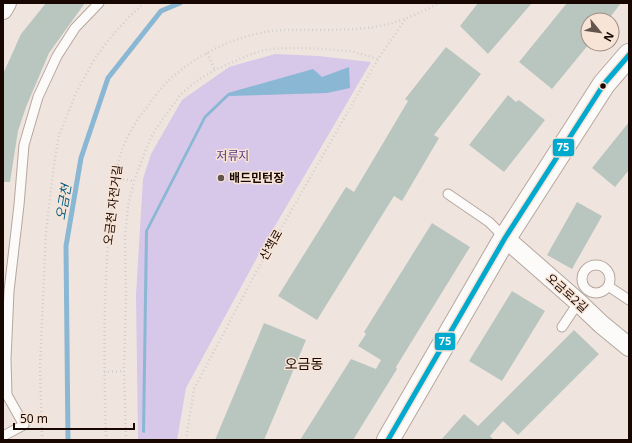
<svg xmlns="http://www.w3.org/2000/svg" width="632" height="443" font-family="'Noto Sans','Noto Sans KR',sans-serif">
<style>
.green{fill:#d7c7e8}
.water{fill:#8ab8d4}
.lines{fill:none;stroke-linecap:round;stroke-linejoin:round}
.stream{stroke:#8ab8d4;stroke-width:5}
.building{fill:#b9c6bf}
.service-casing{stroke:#b5a79e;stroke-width:11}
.minor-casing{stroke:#b5a79e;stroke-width:20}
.tertiary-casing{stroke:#b5a79e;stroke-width:24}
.path{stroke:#d2cecc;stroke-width:2.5;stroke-dasharray:1 3;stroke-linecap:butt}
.service{stroke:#fdfbfa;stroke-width:9}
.minor{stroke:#fdfbfa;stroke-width:18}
.tertiary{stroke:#fdfbfa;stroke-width:22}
.bus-1-casing{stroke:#f8e4d6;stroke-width:8}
.bus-1{stroke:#00a9ce;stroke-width:5}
.bus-dot{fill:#170700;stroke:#f8e4d6;stroke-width:1.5}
.poi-dot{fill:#63554e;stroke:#f8e4d6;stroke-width:1.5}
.labels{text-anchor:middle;stroke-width:3;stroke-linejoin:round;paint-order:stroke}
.park-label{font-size:12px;fill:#553986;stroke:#f8e4d6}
.poi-label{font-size:12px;font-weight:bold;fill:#170700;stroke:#f8e4d6;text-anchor:start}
.street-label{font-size:12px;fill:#170700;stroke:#f8e4d6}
.water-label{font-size:13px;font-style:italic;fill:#015e87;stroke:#f8e4d6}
.quarter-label{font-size:14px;fill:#170700;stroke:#f8e4d6}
.line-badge{stroke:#f8e4d6;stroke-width:1.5}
.badge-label{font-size:11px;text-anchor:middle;font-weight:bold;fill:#fff}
</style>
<rect width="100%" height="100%" fill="#f0e5de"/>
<path class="green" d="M275 54 318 56 371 62 265 243 186 388 177 440H138L136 295 143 179 151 154 182 100 229 67Z"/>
<path class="water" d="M349 67 350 88 327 93 229 96 206 118 148 231 145 433 142 432 145 231 204 116 228 93 313 69 322 77Z"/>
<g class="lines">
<path class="stream" d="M68 440 66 246 81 158 108 78 161 11 180 3"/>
</g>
<path class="building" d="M46 3H85L49 53 26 107 18 131 10 182H3V74L21 34Z
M478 3H532L488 54 460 26Z
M567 3H621L608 20H588L589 44 552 89 519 62Z
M446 47 481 74 434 135 439 138 402 201 394 196 317 320 278 296 346 187 354 192 408 101 405 99Z
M508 95 516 102 519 100 545 120 504 172 469 145Z
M629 122V170L615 187 592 168Z
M577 202 602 216 572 269 547 255Z
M432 223 470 247 396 367 397 369 353 440H300L351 359 376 369 381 360 358 346 366 334 364 332Z
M512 291 545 311 502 381 469 361Z
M264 323 306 340 264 440H215Z
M574 330 599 354 518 435 503 421 490 436 494 440H441L464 414 478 426Z"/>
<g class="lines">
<defs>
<path id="service" d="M448 194 489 222 505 238
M582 279a14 14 0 1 1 28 0a14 14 0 1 1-28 0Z
M608 286 629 300
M562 327 580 300
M3 436 24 425 7 395 6 359 9 291 19 205 24 145 38 97 57 56 75 28 99 3"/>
<path id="minor" d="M3 10 7 3
M505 238 578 302 601 324 629 347"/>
<path id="tertiary" d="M388 440 505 238 604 84 629 55"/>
</defs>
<use href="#service" class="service-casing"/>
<use href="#minor" class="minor-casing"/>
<use href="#tertiary" class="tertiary-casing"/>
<path class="path" d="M207 53 215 70
M115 178 134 181
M104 372 124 371
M42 440 40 367 46 232 54 164 59 135 76 93 95 58 111 37 129 17 144 3
M106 440C104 367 103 293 110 220 113 195 114 169 124 145 129 133 136 121 144 111 152 100 160 89 169 80 194 57 227 40 260 33 277 29 296 30 313 30 333 30 354 30 373 27 396 24 418 14 439 3
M126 440 124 371 126 297 125 238 128 206 134 181 146 149 155 130 181 94 198 80 215 70 249 55 264 50 283 48H305L351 51 378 59
M186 440 194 389 255 274 378 59 405 20"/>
<use href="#service" class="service"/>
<use href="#minor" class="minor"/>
<use href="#tertiary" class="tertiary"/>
<defs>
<path id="bus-1" d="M388 440 505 238 604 84 629 55"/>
</defs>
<use href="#bus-1" class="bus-1-casing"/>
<use href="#bus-1" class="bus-1"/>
</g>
<circle class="bus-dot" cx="603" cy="86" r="3.5"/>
<circle class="poi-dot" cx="221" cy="178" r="4"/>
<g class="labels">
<g class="park-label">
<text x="233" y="160">저류지</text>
</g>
<g class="poi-label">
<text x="229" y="182">배드민턴장</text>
</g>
<g class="street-label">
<text transform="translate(113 205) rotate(-83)" y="4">오금천 자전거길</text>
<text transform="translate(271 245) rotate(-60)" y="4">산책로</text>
<text transform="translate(567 293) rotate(42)" y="4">오금로2길</text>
</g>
<g class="water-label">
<text transform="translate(63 202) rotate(-80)" y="5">오금천</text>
</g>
<g class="quarter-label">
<text x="304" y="369">오금동</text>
</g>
</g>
<g class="line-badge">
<rect x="552" y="138" width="23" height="19" rx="4" fill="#00a9ce"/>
<rect x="434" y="332" width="22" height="19" rx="4" fill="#00a9ce"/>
</g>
<g class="badge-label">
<text x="563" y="151">75</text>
<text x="445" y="345">75</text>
</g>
<rect width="632" height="443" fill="none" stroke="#170700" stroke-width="8"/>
<g transform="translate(600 32) rotate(119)"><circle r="19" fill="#f8e4d6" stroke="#9e8c80"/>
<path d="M0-3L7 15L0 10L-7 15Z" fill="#63554e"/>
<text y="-6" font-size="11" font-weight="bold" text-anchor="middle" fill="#170700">N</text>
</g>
<path d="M14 423v6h120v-6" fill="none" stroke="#170700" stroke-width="2"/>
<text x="20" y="423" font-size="12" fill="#170700" stroke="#f8e4d6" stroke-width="3" paint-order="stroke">50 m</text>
</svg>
